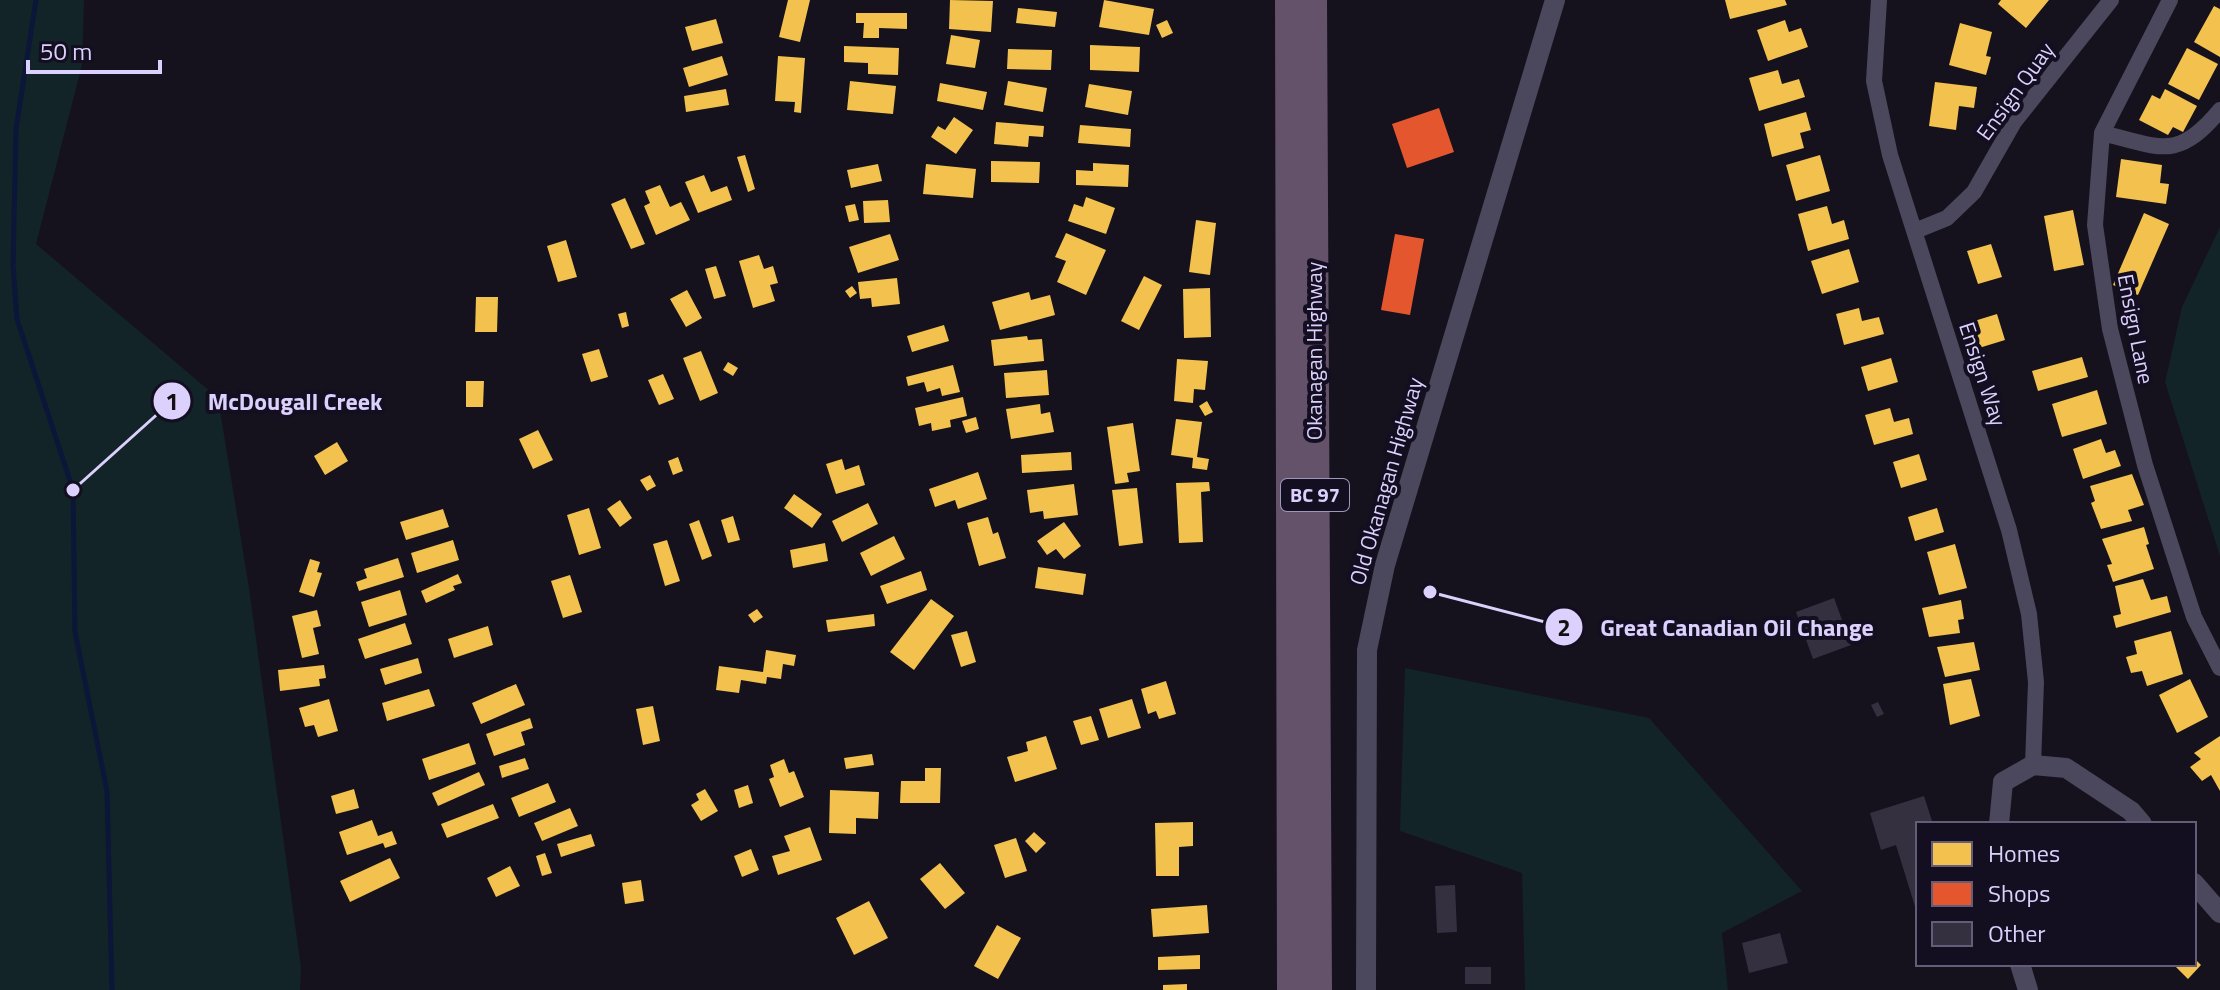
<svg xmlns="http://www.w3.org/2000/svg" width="2220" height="990" font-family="'Titillium Web',sans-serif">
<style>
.green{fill:#122428}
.homes{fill:#f2c14e}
.shops{fill:#e4572e}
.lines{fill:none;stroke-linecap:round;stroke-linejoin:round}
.stream{stroke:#0c1639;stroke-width:5}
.building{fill:#35303f}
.minor{stroke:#4b485d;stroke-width:16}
.tertiary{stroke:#4b485d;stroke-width:20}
.trunk{stroke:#64516a;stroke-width:28}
.labels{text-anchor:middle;stroke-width:8;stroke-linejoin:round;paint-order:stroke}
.shield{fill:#140e21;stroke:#a096bb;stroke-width:2}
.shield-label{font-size:20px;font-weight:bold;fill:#dcd0fd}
.street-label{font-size:22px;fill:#dcd0fd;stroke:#140e21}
.leader{fill:none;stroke:#dcd0fd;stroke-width:3}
.callout-dot{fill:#dcd0fd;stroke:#140e21;stroke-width:3}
.mark-label{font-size:24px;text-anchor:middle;font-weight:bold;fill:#111}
.callout-label{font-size:24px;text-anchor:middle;font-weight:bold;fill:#dcd0fd;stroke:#140e21;stroke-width:8;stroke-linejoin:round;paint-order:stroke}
</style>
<rect width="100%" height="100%" fill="#15121d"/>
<path class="green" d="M0 0H84L82 65 36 244 218 398 249 588 301 968 300 990H0Z
M2220 227V556L2165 382 2182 307Z
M1405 668 1649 718 1802 891 1722 933 1728 990H1525L1522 873 1400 831Z"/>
<path class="homes" d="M788 0H810L800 42 779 37Z
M950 0 993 1 991 32 949 29Z
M1104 0 1154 9 1149 35 1099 27Z
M1725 0H1785L1787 5 1730 19Z
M2001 0H2049L2026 28 1998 4Z
M2214 6 2220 9V57L2194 42Z
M1018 8 1057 12 1055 27 1016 23Z
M856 13H907V29L879 28V38H863L864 23H856Z
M716 19 723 43 692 51 685 27Z
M1167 20 1173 33 1162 38 1156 25Z
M1785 20 1789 32 1801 28 1808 47 1768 61 1757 30Z
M1960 23 1992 32 1986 56 1991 57 1986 75 1949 65Z
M951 35 980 40 975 68 946 64Z
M1090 45 1140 47 1139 72 1090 70Z
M844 46 899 48 898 75 868 74V63L844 62Z
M2187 48 2218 64 2199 100 2168 84Z
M1008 49 1052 50 1051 70 1007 69Z
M722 56 728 75 689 87 683 68Z
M778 56 805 58 801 113 794 112 795 102 775 101Z
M1778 70 1782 84 1799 79 1805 97 1759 111 1749 78Z
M850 81 896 86 893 114 847 110Z
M1008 81 1047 88 1043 112 1004 105Z
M1935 82 1977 87 1974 108 1959 106 1956 130 1929 126Z
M940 83 987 92 983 110 937 101Z
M1089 84 1132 91 1128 115 1085 107Z
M726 89 729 105 686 112 684 96Z
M2165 89 2197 106 2183 132 2173 127 2168 135 2139 120 2152 95 2160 99Z
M1806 112 1811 130 1800 133 1804 148 1772 157 1764 124Z
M954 117 973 130 956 154 931 137 938 126 945 130Z
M996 122 1044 126 1043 137 1029 136 1028 147 994 144Z
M1080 125 1131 129 1130 147 1078 143Z
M745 155 755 189 748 192 737 157Z
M1820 155 1830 191 1796 201 1786 165Z
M2121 159 2162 165 2160 183 2169 184 2166 204 2116 197Z
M991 161 1040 162 1039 183 991 182Z
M1093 163 1129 165 1128 187 1076 185V170L1093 171Z
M878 164 882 181 851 188 847 170Z
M926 164 976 169 973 198 923 194Z
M704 175 711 192 727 186 732 200 698 213 685 182Z
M660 185 670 207 681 202 690 220 656 235 644 206 650 203 645 191Z
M1086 197 1115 208 1106 234 1068 221 1074 204 1083 207Z
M625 198 645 244 631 249 611 204Z
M888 200 890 222 864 223 863 201Z
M855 204 859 220 849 222 845 206Z
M1827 206 1832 224 1844 220 1849 239 1808 251 1798 214Z
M2073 210 2084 265 2054 271 2044 216Z
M2144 213 2169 224 2138 295 2113 285Z
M1196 220 1216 223 1210 275 1189 272Z
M1066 233 1106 250 1086 295 1057 282 1066 261 1055 257Z
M890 234 899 260 858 273 849 247Z
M566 240 577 277 558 282 547 246Z
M1991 244 2002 277 1978 284 1967 251Z
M1849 249 1859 282 1822 294 1811 261Z
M759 255 764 269 773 266 778 283 770 285 775 301 753 308 739 261Z
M716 266 726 296 714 299 705 269Z
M1144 276 1162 285 1139 330 1121 321Z
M897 278 900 304 872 307 871 298 860 299 858 282Z
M852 286 857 293 850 298 845 291Z
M1210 288 1211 337 1184 338 1183 289Z
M687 290 702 318 686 327 670 299Z
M1029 292 1031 300 1050 295 1055 315 1000 330 992 302Z
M476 297H498L497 332H475Z
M1859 308 1862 321 1879 317 1884 334 1844 345 1836 314Z
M626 312 629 326 622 328 618 314Z
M1997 314 2005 340 1979 348 1971 322Z
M944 325 949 341 912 352 907 336Z
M1027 336 1028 340 1042 339 1044 361 994 366 991 340Z
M599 349 608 377 591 382 582 354Z
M701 351 718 393 700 401 683 358Z
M2082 357 2088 377 2038 391 2032 371Z
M1891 358 1898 382 1868 391 1861 367Z
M1177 359 1208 361 1205 390 1194 389 1193 403 1174 401Z
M728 362 738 368 733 376 723 370Z
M953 365 960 392 942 396 940 388 927 392 924 382 908 386 906 377Z
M1047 370 1049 395 1006 398 1004 373Z
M663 374 674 399 659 405 648 380Z
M466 381H484L483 407H466Z
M2097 390 2107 424 2062 437 2052 404Z
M963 397 967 416 950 420 951 427 932 431 931 423 919 426 915 408Z
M1207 401 1213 412 1205 416 1199 406Z
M1040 404 1041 414 1050 412 1054 432 1011 439 1006 409Z
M1890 408 1894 422 1909 418 1913 434 1874 445 1865 415Z
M976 417 979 429 966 433 962 421Z
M1176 419 1202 422 1197 457 1209 459 1207 470 1192 468 1193 458 1171 455Z
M1133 423 1140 471 1127 473 1129 482 1115 484 1107 427Z
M538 430 553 460 533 469 519 439Z
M2101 439 2106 453 2115 450 2121 466 2083 479 2073 449Z
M337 442 348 461 325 475 314 456Z
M1071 452 1072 470 1022 473 1021 455Z
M1919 454 1927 480 1901 488 1893 462Z
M678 457 683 471 673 475 668 461Z
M842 459 845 470 859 465 865 485 836 494 826 464Z
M978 472 987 499 958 509 955 500 935 507 929 489Z
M2132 474 2144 505 2128 510 2132 521 2101 529 2091 503 2095 501 2090 486Z
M650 475 656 486 647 491 640 480Z
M1209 482 1210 491 1201 492 1203 542 1179 543 1176 483Z
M1074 484 1078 515 1044 519 1043 511 1030 513 1027 490Z
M1137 488 1143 543 1119 546 1112 490Z
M794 494 822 514 812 528 784 508Z
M620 500 632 518 620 527 607 509Z
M868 503 878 524 842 542 832 521Z
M589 508 601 548 579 555 567 515Z
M1937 508 1944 532 1915 541 1908 517Z
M443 509 449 527 406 540 400 522Z
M733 516 740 540 728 543 721 520Z
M988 517 993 534 998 532 1006 558 979 566 967 523Z
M699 520 712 556 702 560 689 524Z
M1064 522 1081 546 1064 559 1056 549 1047 555 1037 541Z
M2144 527 2149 544 2146 545 2154 569 2113 582 2107 565 2112 564 2102 539Z
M894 536 905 559 871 576 860 553Z
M453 540 459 560 417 573 411 553Z
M667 540 680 581 665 586 653 544Z
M825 543 828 561 793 568 790 550Z
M1955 544 1967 588 1939 595 1927 552Z
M398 558 404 577 359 591 356 582 367 578 364 569Z
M310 559 320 562 317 572 322 573 314 597 299 592Z
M1038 567 1086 574 1083 595 1035 588Z
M921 571 927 590 887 604 880 586Z
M458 574 462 583 453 586 455 590 426 603 421 591Z
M570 575 582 612 563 618 551 581Z
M2143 579 2151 600 2167 596 2171 612 2116 628 2113 616 2121 614 2115 586Z
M400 590 407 615 369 627 361 602Z
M931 599 954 616 914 670 890 652Z
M1961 600 1964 619 1958 620 1960 633 1929 637 1922 608Z
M757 609 763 617 754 623 748 615Z
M317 610 321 626 313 628 319 654 302 658 292 616Z
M874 614 875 626 828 632 826 620Z
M405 623 412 644 365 659 358 639Z
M488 626 493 645 454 658 448 639Z
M967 631 976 662 961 667 951 635Z
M2171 631 2183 674 2147 686 2142 671 2131 673 2126 657 2137 654 2134 641Z
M1974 642 1980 670 1945 677 1937 647Z
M766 650 796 655 794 666 783 664 781 679 767 677 766 684 741 680 739 693 716 690 719 666 763 672Z
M418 658 422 673 385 685 380 669Z
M324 665 326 678 319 679 320 686 280 691 278 670Z
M1971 679 1980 716 1950 725 1943 684Z
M2190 679 2208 717 2177 733 2159 695Z
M1166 681 1176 714 1159 719 1156 711 1148 714 1141 689Z
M516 684 525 705 481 724 472 703Z
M429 689 435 706 387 721 382 703Z
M329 699 338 731 318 737 314 725 305 727 299 708Z
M1132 699 1141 728 1108 738 1099 709Z
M653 706 660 741 643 745 636 709Z
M1091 716 1099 740 1081 745 1073 721Z
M530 718 533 728 521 732 525 745 494 756 486 734Z
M1046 736 1057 769 1015 782 1007 757 1028 751 1026 742Z
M2220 736V791L2211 775 2202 781 2190 767 2201 759 2194 753Z
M469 743 476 764 429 780 422 759Z
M872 754 874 765 846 769 844 758Z
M525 758 529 769 502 778 499 766Z
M784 759 789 773 794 771 804 797 780 807 769 779 774 777 770 765Z
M925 768H941L940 803H900L901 781H925Z
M479 772 485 785 438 806 432 793Z
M548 783 556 802 519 817 511 798Z
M748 785 753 803 739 808 734 790Z
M354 789 359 808 336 814 331 796Z
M705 789 718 811 701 821 691 805 699 800 696 794Z
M830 790 879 792 878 819 856 818V834L829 833Z
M493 804 499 818 447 838 441 824Z
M570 808 578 826 542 841 534 823Z
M372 820 378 836 392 831 397 844 385 848 383 843 347 855 339 832Z
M1193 822V846L1179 847V876H1156L1155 823Z
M810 827 822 860 778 875 772 856 790 851 784 836Z
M1034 832 1046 843 1036 853 1025 841Z
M591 834 595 846 561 857 557 844Z
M1016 838 1027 871 1005 878 994 845Z
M751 849 759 870 742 877 734 856Z
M545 853 552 873 542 876 536 856Z
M390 858 400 878 350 902 340 881Z
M940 863 965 893 945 909 920 879Z
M510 866 520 886 496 897 487 878Z
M641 880 644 901 625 904 622 883Z
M869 901 888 938 854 955 836 918Z
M1207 905 1209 933 1153 937 1151 909Z
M997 925 1021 938 998 979 974 966Z
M1200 955V969L1158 970V957Z
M2194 958 2201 965 2188 979 2173 964H2194Z
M1187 984V990H1163V985Z"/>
<path class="shops" d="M1439 108 1454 152 1407 168 1392 124Z
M1395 234 1424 239 1410 315 1381 310Z"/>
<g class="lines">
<path class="stream" d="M36 0 16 129 13 265 17 319 73 490 75 632 107 791 112 990"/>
</g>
<path class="building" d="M1834 598 1851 645 1813 659 1796 612Z
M1878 702 1884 714 1877 717 1871 705Z
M1924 796 1933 824H1918L1917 913 1896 845 1881 850 1870 813Z
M1455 885 1457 932 1437 933 1435 886Z
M1780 933 1788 963 1749 973 1742 943Z
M1465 967H1491V984H1465Z"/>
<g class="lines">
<path class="minor" d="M1879 0 1874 81 1890 155 2009 530 2029 614 2036 682 2033 765
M2170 0 2102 133 2095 225 2110 329 2145 465 2194 617 2220 668
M2102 133C2160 147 2177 162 2220 110
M1915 231 1947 218 1974 192 2014 122 2111 0"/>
<path class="tertiary" d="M1999 824 2003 782 2033 765 2066 768 2131 811 2142 824
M2194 883 2220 913
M2020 964 2028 990
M1366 990 1367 650 1385 565 1555 0"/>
<path class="trunk" d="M1289 0 1291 990
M1313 0 1318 990"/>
</g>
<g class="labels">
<rect class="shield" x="1281" y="479" width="68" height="32" rx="6"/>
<g class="shield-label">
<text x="1315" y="502">BC 97</text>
</g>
<g class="street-label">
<text transform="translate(2015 91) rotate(-54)" y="8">Ensign Quay</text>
<text transform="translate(2136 329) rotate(79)" y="8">Ensign Lane</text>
<text transform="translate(1314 351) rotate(-90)" y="8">Okanagan Highway</text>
<text transform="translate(1983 374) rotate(72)" y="8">Ensign Way</text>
<text transform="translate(1386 481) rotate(-74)" y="8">Old Okanagan Highway</text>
</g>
</g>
<path class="leader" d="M73 490L172 401M1430 592L1564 627"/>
<g class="callout-dot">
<circle cx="73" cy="490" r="8"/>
<circle cx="1430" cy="592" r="8"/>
<circle cx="172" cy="401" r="20"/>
<circle cx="1564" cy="627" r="20"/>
</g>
<g class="mark-label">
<text x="172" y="410">1</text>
<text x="1564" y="636">2</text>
</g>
<g class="callout-label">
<text x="295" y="410">McDougall Creek</text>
<text x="1737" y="636">Great Canadian Oil Change</text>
</g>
<rect x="1916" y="822" width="280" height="144" fill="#140e21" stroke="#645c79" stroke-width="2"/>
<rect x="1932" y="842" width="40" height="24" fill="#f2c14e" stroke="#645c79" stroke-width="2"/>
<text x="1988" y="862" font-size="24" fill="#dcd0fd">Homes</text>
<rect x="1932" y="882" width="40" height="24" fill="#e4572e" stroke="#645c79" stroke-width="2"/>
<text x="1988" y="902" font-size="24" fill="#dcd0fd">Shops</text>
<rect x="1932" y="922" width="40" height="24" fill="#35303f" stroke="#645c79" stroke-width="2"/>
<text x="1988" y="942" font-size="24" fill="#dcd0fd">Other</text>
<path d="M28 60v12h132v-12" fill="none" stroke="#dcd0fd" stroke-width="4"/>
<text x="40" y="60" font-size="24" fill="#dcd0fd" stroke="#140e21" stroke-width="6" paint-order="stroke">50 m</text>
</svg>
